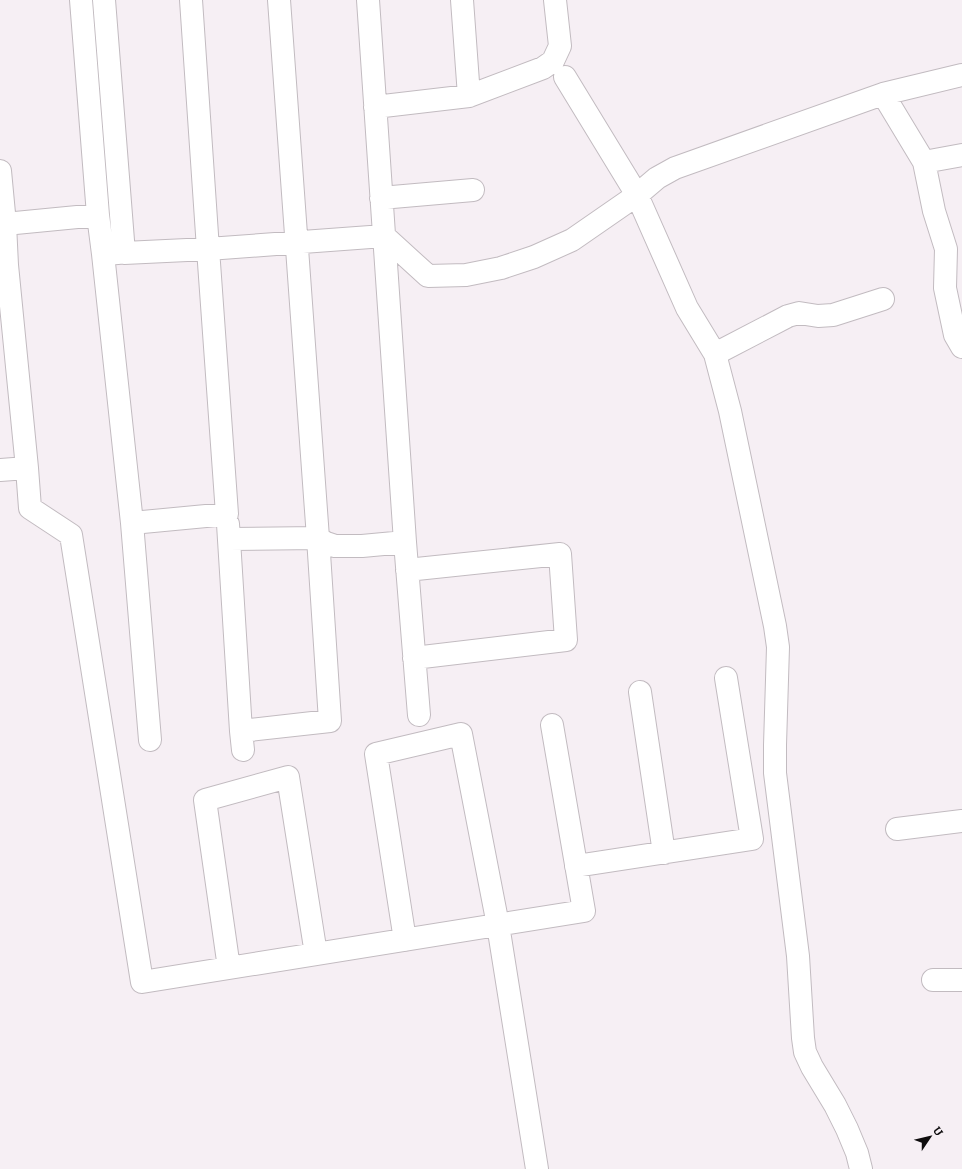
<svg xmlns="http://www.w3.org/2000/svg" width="962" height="1169" font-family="Bitter,serif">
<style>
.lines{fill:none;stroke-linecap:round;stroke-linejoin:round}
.minor-casing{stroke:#c2bbc0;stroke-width:24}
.minor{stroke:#fff;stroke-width:22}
</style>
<rect width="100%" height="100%" fill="#f6eff4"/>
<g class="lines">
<defs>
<path id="minor" d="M81 0 98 215
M104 0 124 253 208 249 384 236 428 276 466 275 501 268 534 257 572 240 637 195 657 178 675 168 883 94 962 75
M279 0 318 538 326 543 335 546H362L405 542
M368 0 405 542 419 715
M462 0 469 96
M565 77 637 195 687 308 715 354 730 411 775 626 778 647 775 745V773L798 956 803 1038 805 1052 812 1067 835 1105 847 1129 857 1153 861 1169
M883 94 924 162 934 211 946 249 945 288 955 335 962 347
M375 107 469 96 543 68 553 61 560 46 555 0
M924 162 962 155
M0 171 5 224
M381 198 473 190
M103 254 132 523 150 740
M0 266 7 265 5 224 98 215 103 254 118 253
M715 354 788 316 799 313 818 316 833 315 883 299
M27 468 30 508 71 535 142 982 584 911 552 725
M0 470 27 468 7 265
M132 523 227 514 208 249 191 0
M228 524 241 731 243 750
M229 539 318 538 330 721 241 731
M407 570 560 554 566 640 414 658
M640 692 664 853
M897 829 962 821
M576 866 752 839 726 678
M405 940 376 754 461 734 498 925 537 1169
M229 968 205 800 288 777 316 954
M933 980H962"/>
</defs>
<use href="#minor" class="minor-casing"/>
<use href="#minor" class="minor"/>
</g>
<g transform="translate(930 1137) rotate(55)" stroke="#f6eff4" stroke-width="3" paint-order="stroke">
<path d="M0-3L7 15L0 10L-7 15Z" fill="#0e0c0d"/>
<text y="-6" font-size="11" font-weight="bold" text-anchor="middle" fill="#0e0c0d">U</text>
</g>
</svg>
